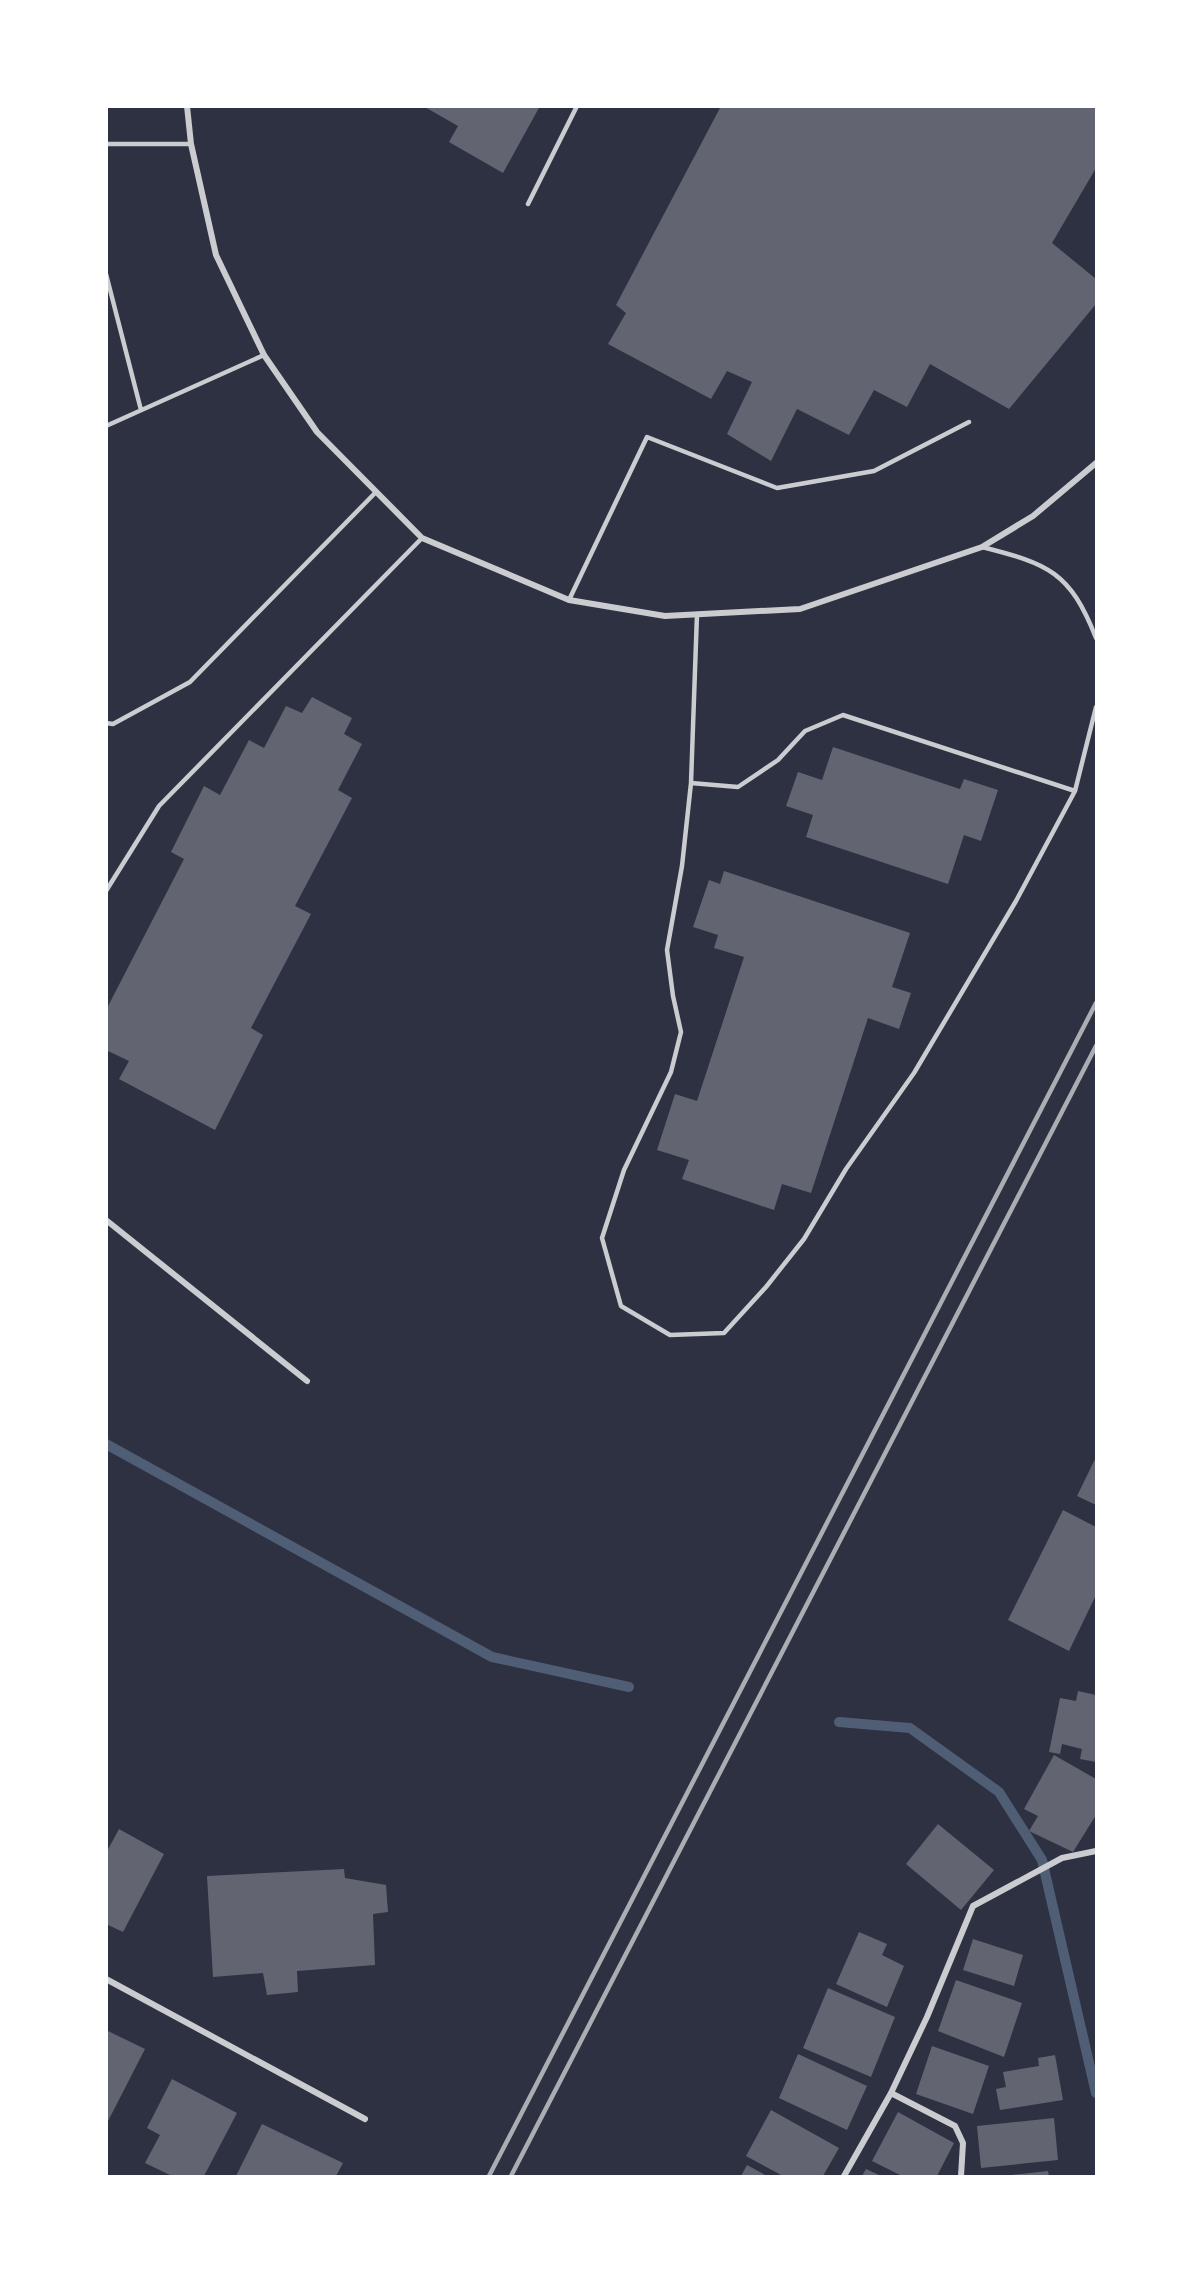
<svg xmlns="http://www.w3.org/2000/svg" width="1203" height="2283" font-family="'Open Sans',sans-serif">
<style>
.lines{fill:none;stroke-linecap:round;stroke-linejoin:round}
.stream{stroke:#4f5d75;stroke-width:10}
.building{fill:#626471}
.service{stroke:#caccd0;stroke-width:4.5}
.minor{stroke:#caccd0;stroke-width:6}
.rail{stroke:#abadb3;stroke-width:4.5}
</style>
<rect width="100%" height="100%" fill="#2d3142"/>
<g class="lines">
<path class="stream" d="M106 1444 492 1657 629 1687
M839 1722 910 1728 999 1792 1042 1860 1096 2093"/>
</g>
<path class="building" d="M423 106H540L503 173 449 142 458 126Z
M721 106H1096V168L1052 243 1096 279V304L1009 409 930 364 907 407 874 390 849 435 797 409 771 461 727 434 752 382 727 371 711 399 608 344 626 313 616 305Z
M312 697 352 718 344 734 362 744 338 790 352 798 295 906 311 914 251 1028 263 1035 215 1130 119 1079 129 1061 106 1050V1010L184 859 171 852 204 786 220 795 249 740 264 748 286 706 302 713Z
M833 747 960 789 964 779 998 790 981 841 964 835 948 884 806 837 813 815 786 806 798 772 822 780Z
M724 871 910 933 892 987 911 993 899 1029 868 1018 811 1193 782 1184 774 1210 682 1179 689 1160 657 1150 675 1094 697 1101 744 957 714 948 718 935 693 927 709 880 720 884Z
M1096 1457V1505L1077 1496Z
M1063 1510 1096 1527V1595L1069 1651 1008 1620Z
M1078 1691 1096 1695V1762L1080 1759 1082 1749 1062 1744 1060 1754 1049 1752 1060 1698 1076 1701Z
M1054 1755 1096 1779V1815L1073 1852 1029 1831 1038 1816 1024 1809Z
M938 1824 994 1870 961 1910 906 1864Z
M119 1829 164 1854 123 1932 106 1924V1853Z
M344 1869 345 1878 386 1885 388 1912 373 1914 375 1965 297 1971 298 1992 267 1995 263 1973 213 1977 207 1876Z
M859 1932 887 1944 882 1955 904 1966 887 2007 836 1984Z
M973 1939 1023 1955 1014 1986 963 1970Z
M956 1980 1022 2003 1004 2057 938 2031Z
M828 1988 895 2017 871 2077 803 2048Z
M106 2030 145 2049 106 2125Z
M932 2046 989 2066 973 2114 916 2094Z
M798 2054 867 2086 847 2130 779 2098Z
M1055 2055 1063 2100 1000 2110 996 2089 1006 2087 1003 2072 1039 2066 1038 2058Z
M172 2079 237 2113 204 2176H172L145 2163 160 2135 147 2128Z
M771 2110 839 2148 823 2176H783L746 2156Z
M898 2112 954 2143 937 2176H902L872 2161Z
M1054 2118 1058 2160 981 2168 977 2126Z
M262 2124 343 2163 336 2176H236Z
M747 2165 767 2176H741Z
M866 2169 881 2176H862Z
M1048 2171 1049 2176H1011V2175Z"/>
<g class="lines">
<path class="service" d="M106 144H191
M528 204 577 106
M106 274 141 410
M106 426 264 355
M982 547C1049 564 1070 572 1096 638
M569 600 647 437 777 488 874 471 969 422
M697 614 691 783 682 866 667 950 673 996 681 1032 671 1072 624 1170 602 1238 621 1306 670 1335 724 1333 766 1287 804 1239 846 1169 914 1073 1016 901 1075 791 1096 707
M106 723 113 724 190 682 375 493
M691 783 738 787 778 760 805 731 843 715 1075 791
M106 891 159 806 422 538"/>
<path class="minor" d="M187 106 191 144 216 255 264 355 317 432 422 538 569 600 665 616 800 609 982 547 1033 516 1096 463
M106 1220 307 1381
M106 1979 365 2119
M891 2093 955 2126 963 2143 961 2176
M844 2176 891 2093 927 2017 973 1906 1062 1858 1096 1851"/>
<path class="rail" d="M489 2176 1096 1003
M511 2176 1096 1046"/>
</g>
<rect width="1203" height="2283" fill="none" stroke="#ffffff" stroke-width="216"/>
</svg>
